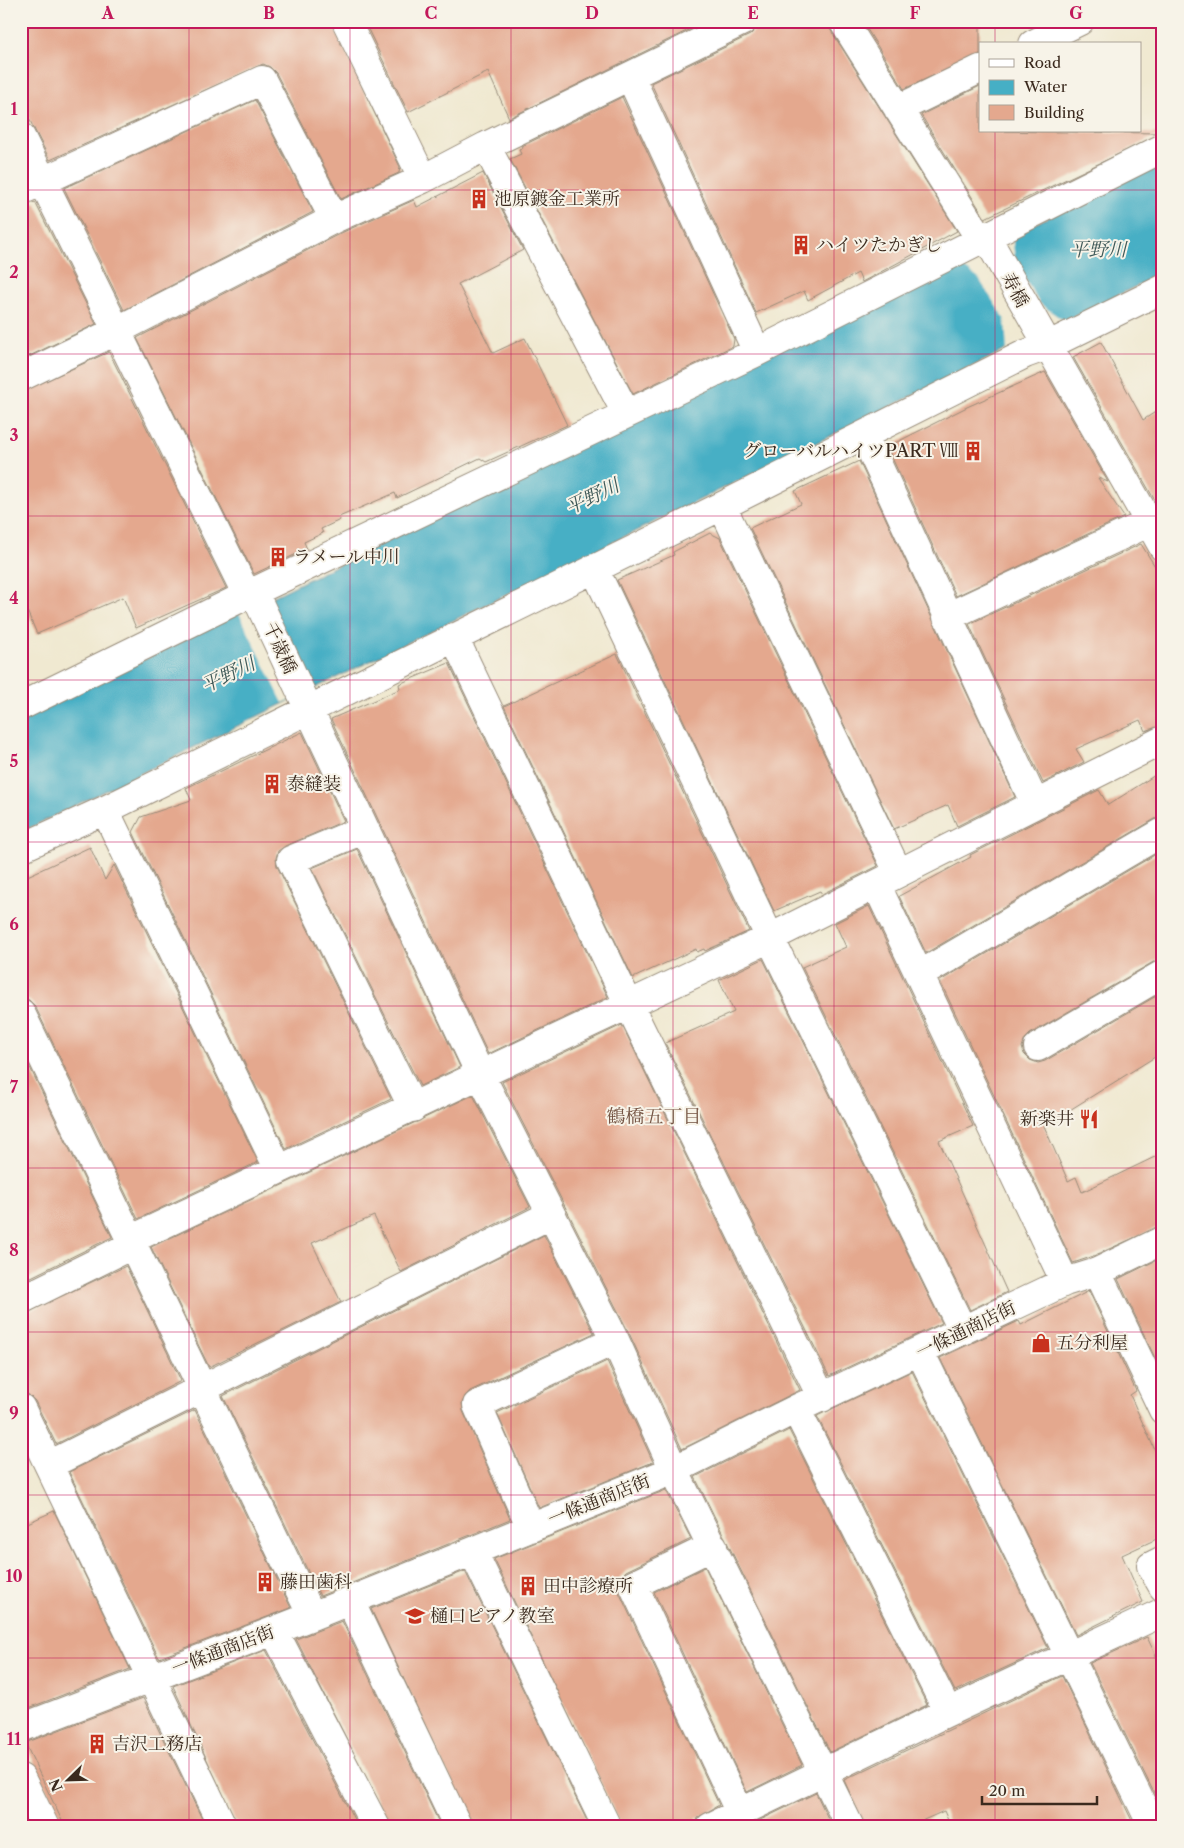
<svg xmlns="http://www.w3.org/2000/svg" width="1184" height="1848" font-family="'Libre Caslon Text','Noto Serif JP',serif">
<style>
.water{fill:#46afc5;stroke:#406c72}
.pier{fill:#f0e9d1}
.building{fill:#e4a88e}
.lines{fill:none;stroke-linecap:round;stroke-linejoin:round}
.minor-casing{stroke:#968a78;stroke-width:30}
.minor{stroke:#fff;stroke-width:28}
.grid{fill:none;stroke:#c2185b;stroke-width:1;stroke-opacity:0.55}
.labels{text-anchor:middle;stroke-width:4;stroke-linejoin:round;paint-order:stroke}
.poi-label{font-size:18px;fill:#3b2a1e;stroke:#f7f3e8;text-anchor:start}
.street-label{font-size:18px;fill:#3b2a1e;stroke:#f7f3e8}
.water-label{font-size:19px;font-style:italic;fill:#3f5958;stroke:#f7f3e8}
.neighbourhood-label{font-size:19px;fill:#765645;stroke:#f7f3e8}
.neatline{fill:none;stroke:#c2185b;stroke-width:2}
.grid-label{font-size:16px;text-anchor:middle;font-weight:bold;fill:#c2185b}
</style>
<rect width="100%" height="100%" fill="#f7f3e8"/>
<filter id="ink" filterUnits="userSpaceOnUse"><feTurbulence type="fractalNoise" baseFrequency=".02" numOctaves="2"/><feDisplacementMap in="SourceGraphic" scale="10" xChannelSelector="R" yChannelSelector="G"/><feConvolveMatrix kernelMatrix="1 2 1 2 8 2 1 2 1" color-interpolation-filters="sRGB"/></filter>
<filter id="wash" filterUnits="userSpaceOnUse"><feTurbulence type="fractalNoise" baseFrequency=".0096" numOctaves="4" result="noise"/><feDisplacementMap in="SourceGraphic" scale="20" xChannelSelector="R" yChannelSelector="G"/><feGaussianBlur stdDeviation="1.12" result="paint"/><feColorMatrix in="noise" values="0 0 0 0 0 0 0 0 0 0 0 0 0 0 0 0 0 1.4 0 .05"/><feComposite in="paint" operator="in"/></filter>
<g filter="url(#wash)">
<rect width="100%" height="100%" fill="#f0e9d1"/>
<path class="water" d="M1163 161V273L21 832V720Z"/>
<path class="pier" d="M1012 232 1015 262 1039 303 1066 322 1007 352 1005 320 979 279 954 261Z
M268 597 312 689 283 703 238 611Z"/>
<g id="blocks">
<path class="building" d="M21 21H331L400 167 399 173 341 199 276 73 270 67 263 64 50 160 21 103Z
M364 21H707L509 118 488 72 408 112Z
M758 21H827L830 29 957 231 862 282 858 273 808 300 804 291 756 313 651 83 750 35 756 29Z
M862 21H980V54L904 89Z
M980 86V131L1163 133 985 218 921 115Z
M622 97 734 339 733 346 633 394 510 159 521 154 519 150 523 148 522 146Z
M255 100 313 212 124 310 64 188Z
M483 173 523 250 458 284 493 353 525 338 567 425 486 462 480 458 397 498 395 493 339 517 340 520 321 529 323 533 304 542 307 549 254 574 137 338 341 233 414 200 417 207Z
M35 202 96 324 21 360V208Z
M1101 342 1143 420 1163 407V507L1157 504 1073 357Z
M109 352 226 588 136 628 123 597 37 634 21 597V392Z
M1045 372 1108 482 1098 478 1124 517 956 596 887 447 967 407Z
M859 461 1015 797 957 826 948 805 894 829 750 528 801 504 795 491Z
M710 533 720 538 878 866 822 894 820 891 774 911 617 580 674 555 673 552Z
M1141 544 1163 579V725L1145 731 1140 720 1076 749 1084 762 1043 783 969 624Z
M617 654 749 931 705 951 704 949 697 952 696 949 633 978 504 706Z
M449 663 608 997 488 1054 331 719 400 689 399 684Z
M302 732 344 821 285 846 278 851 276 858 277 866 391 1099 286 1149 133 832 141 817 191 800 186 788Z
M1163 758V816L1155 819 926 953 899 896 971 857 970 855 1099 790 1108 805 1163 770 1158 760Z
M90 847 105 880 114 865 258 1162 138 1219 35 1006 29 1000 21 998V879Z
M357 849 460 1067 420 1086 312 868Z
M1163 850V958L1155 961 1030 1034 1025 1039 1022 1047 1024 1054 1030 1060 1038 1063 1045 1061 1163 992V1052L1044 1126 1068 1181 1076 1177 1082 1192 1163 1153V1225L1091 1257 1073 1263 940 981Z
M869 906 973 1126 939 1141 1007 1292 970 1310 802 967 846 947 835 923Z
M763 959 942 1323 829 1376 665 1043 734 1012 719 980Z
M622 1025 800 1390 682 1449 629 1333 502 1082Z
M21 1049 112 1237 21 1282Z
M473 1095 530 1207 401 1272 374 1216 312 1243 341 1302 209 1367 151 1247Z
M544 1235 594 1333 470 1391 465 1396 462 1403 463 1411 510 1519 320 1596 223 1396Z
M1163 1257V1373H1162L1118 1279Z
M126 1266 181 1381 56 1444 35 1401 29 1395 21 1393V1315Z
M1089 1291 1136 1391 1130 1395 1163 1468V1536L1122 1555 1143 1602 1076 1635 940 1358 1019 1321 1021 1325Z
M607 1361 653 1462 539 1508 497 1413Z
M912 1371 1048 1648 955 1691 817 1416Z
M195 1410 291 1608 159 1658 69 1472Z
M789 1430 927 1705 830 1752 695 1477Z
M666 1490 691 1539 626 1571 620 1577 617 1584 619 1592 719 1805 697 1818 695 1827H622L494 1559Z
M54 1511 130 1669 21 1711V1526Z
M705 1567 802 1765 747 1792 654 1592Z
M465 1571 590 1827H473L371 1609Z
M342 1621 441 1827H391L296 1639Z
M1147 1637 1163 1671V1811L1090 1663Z
M266 1650 358 1827H238L173 1686Z
M1062 1676 1135 1827H951L944 1811 908 1827H865L844 1780Z
M143 1698 206 1827H65L25 1743Z
M816 1793 832 1827H747L748 1826Z"/>
</g>
</g>
<g filter="url(#ink)">
<use href="#blocks" fill-opacity="0" stroke="#968a78" stroke-width="1"/>
<g class="lines">
<defs>
<path id="minor" d="M346 21 423 179
M843 21 980 239 991 245 1163 547
M1033 44 1080 21
M630 76 757 352
M898 109 980 69
M21 137 247 595 258 601 481 1076 615 1340 674 1470 850 1827
M486 146 626 413
M21 191 262 80 334 219
M21 377 116 331 334 219 423 179 486 146 743 21
M864 435 1035 804
M722 506 898 872
M594 568 770 938 963 1331
M947 617 1148 523
M454 637 629 1005 822 1398
M21 706 247 595 757 352 1163 148
M105 810 279 1170
M365 829 291 860 413 1108
M21 848 105 810 722 506 1025 354 1047 346 1163 289
M877 886 1065 1282
M921 974 1163 832
M21 1013 312 1616
M1038 1047 1163 974
M132 1239 770 938 1163 740
M1097 1272 1163 1410
M21 1300 134 1244
M920 1352 1153 1827
M21 1408 223 1827
M796 1409 948 1712
M49 1465 550 1215
M531 1528 477 1405 615 1340
M713 1546 633 1585 740 1813
M473 1552 607 1827
M1163 1560 1151 1566 1163 1587
M350 1601 458 1827
M274 1631 376 1827
M21 1728 312 1616 674 1470 796 1409 1065 1282 1097 1272 1163 1240
M21 1778 45 1827
M710 1827 948 1712 1163 1612"/>
</defs>
<use href="#minor" class="minor-casing"/>
<use href="#minor" class="minor"/>
</g>
</g>
<path class="grid" d="M189 21V1827M350 21V1827M511 21V1827M673 21V1827M834 21V1827M995 21V44M995 131V1827M21 190H1163M21 354H1163M21 516H1163M21 680H1163M21 842H1163M21 1006H1163M21 1168H1163M21 1332H1163M21 1495H1163M21 1658H1163"/>
<defs>
<symbol id="building-bare" viewBox="-9 -9 18 18"><path d="M-4-6H4V6H1V3H-1V6H-4ZM-2.5-4.3h1.7v1.8h-1.7ZM.8-4.3h1.7v1.8H.8ZM-2.5-1h1.7V.8h-1.7ZM.8-1h1.7V.8H.8Z" fill="#c8321e" stroke="#f7f3e8" stroke-width="2.5" paint-order="stroke"/></symbol>
<symbol id="restaurant-bare" viewBox="-9 -9 18 18"><path d="M-5-6h1v4h1v-4h1v4h1v-4h1v5L-1.5 .5V6h-2V.5L-5-1ZM5-6V6H3V1.5H1.5Q1.5-4 5-6Z" fill="#c8321e" stroke="#f7f3e8" stroke-width="2.5" paint-order="stroke"/></symbol>
<symbol id="shop-bare" viewBox="-9 -9 18 18"><path d="M-5-2.5h2.3a2.7 3.5 0 0 1 5.4 0H5L5.5 6h-11ZM-1.5-2.5h3a1.5 2.3 0 0 0-3 0Z" fill="#c8321e" stroke="#f7f3e8" stroke-width="2.5" paint-order="stroke"/></symbol>
<symbol id="school-bare" viewBox="-9 -9 18 18"><path d="M0-5L7-2L0 1L-7-2ZM-4 1L0 2.5L4 1V4Q0 6-4 4Z" fill="#c8321e" stroke="#f7f3e8" stroke-width="2.5" paint-order="stroke"/></symbol>
</defs>
<g fill-rule="evenodd">
<use href="#building-bare" x="465" y="185" width="28" height="28"/>
<use href="#building-bare" x="787" y="231" width="28" height="28"/>
<use href="#building-bare" x="959" y="437" width="28" height="28"/>
<use href="#building-bare" x="264" y="543" width="28" height="28"/>
<use href="#building-bare" x="258" y="770" width="28" height="28"/>
<use href="#restaurant-bare" x="1075" y="1105" width="28" height="28"/>
<use href="#shop-bare" x="1027" y="1329" width="28" height="28"/>
<use href="#building-bare" x="251" y="1568" width="28" height="28"/>
<use href="#building-bare" x="514" y="1572" width="28" height="28"/>
<use href="#school-bare" x="401" y="1602" width="28" height="28"/>
<use href="#building-bare" x="83" y="1730" width="28" height="28"/>
</g>
<g class="labels">
<g class="poi-label">
<text x="494" y="205">池原鍍金工業所</text>
<text x="816" y="251">ハイツたかぎし</text>
<text x="958" y="457" text-anchor="end">グローバルハイツPART Ⅷ</text>
<text x="293" y="563">ラメール中川</text>
<text x="287" y="790">泰縫装</text>
<text x="1074" y="1125" text-anchor="end">新楽井</text>
<text x="1056" y="1349">五分利屋</text>
<text x="280" y="1588">藤田歯科</text>
<text x="543" y="1592">田中診療所</text>
<text x="430" y="1622">樋口ピアノ教室</text>
<text x="112" y="1750">吉沢工務店</text>
</g>
<g class="street-label">
<text transform="translate(1015 290) rotate(61)" y="6">寿橋</text>
<text transform="translate(280 648) rotate(65)" y="6">千歳橋</text>
<text transform="translate(966 1330) rotate(-26)" y="6">一條通商店街</text>
<text transform="translate(599 1500) rotate(-22)" y="6">一條通商店街</text>
<text transform="translate(223 1650) rotate(-21)" y="6">一條通商店街</text>
</g>
<g class="water-label">
<text x="1098" y="256">平野川</text>
<text transform="translate(592 496) rotate(-26)" y="7">平野川</text>
<text transform="translate(228 674) rotate(-26)" y="7">平野川</text>
</g>
<g class="neighbourhood-label">
<text x="654" y="1123">鶴橋五丁目</text>
</g>
</g>
<rect width="1184" height="1848" fill="none" stroke="#f7f3e8" stroke-width="55"/>
<rect x="979" y="42" width="162" height="90" fill="#f7f3e8" stroke="#aca397"/>
<rect x="989" y="59" width="25" height="8" fill="#ffffff" stroke="#aca397"/>
<text x="1024" y="68" font-size="15" fill="#3b2a1e">Road</text>
<rect x="989" y="80" width="25" height="15" fill="#46afc5" stroke="#aca397"/>
<text x="1024" y="92" font-size="15" fill="#3b2a1e">Water</text>
<rect x="989" y="105" width="25" height="15" fill="#e4a88e" stroke="#aca397"/>
<text x="1024" y="118" font-size="15" fill="#3b2a1e">Building</text>
<g transform="translate(68 1780) rotate(247)" stroke="#f7f3e8" stroke-width="4" paint-order="stroke">
<path d="M0-4L9 19L0 12L-9 19Z" fill="#3b2a1e"/>
<text y="-8" font-size="14" font-weight="bold" text-anchor="middle" fill="#3b2a1e">N</text>
</g>
<path d="M982 1796v8h115v-8" fill="none" stroke="#3b2a1e" stroke-width="2.5"/>
<text x="989" y="1796" font-size="15" fill="#3b2a1e" stroke="#f7f3e8" stroke-width="4" paint-order="stroke">20 m</text>
<rect x="28" y="28" width="1128" height="1792" class="neatline"/>
<g class="grid-label">
<text x="108" y="19">A</text>
<text x="269" y="19">B</text>
<text x="431" y="19">C</text>
<text x="592" y="19">D</text>
<text x="753" y="19">E</text>
<text x="915" y="19">F</text>
<text x="1076" y="19">G</text>
<text x="14" y="115">1</text>
<text x="14" y="278">2</text>
<text x="14" y="441">3</text>
<text x="14" y="604">4</text>
<text x="14" y="767">5</text>
<text x="14" y="930">6</text>
<text x="14" y="1093">7</text>
<text x="14" y="1256">8</text>
<text x="14" y="1419">9</text>
<text x="14" y="1582">10</text>
<text x="14" y="1745">11</text>
</g>
</svg>
